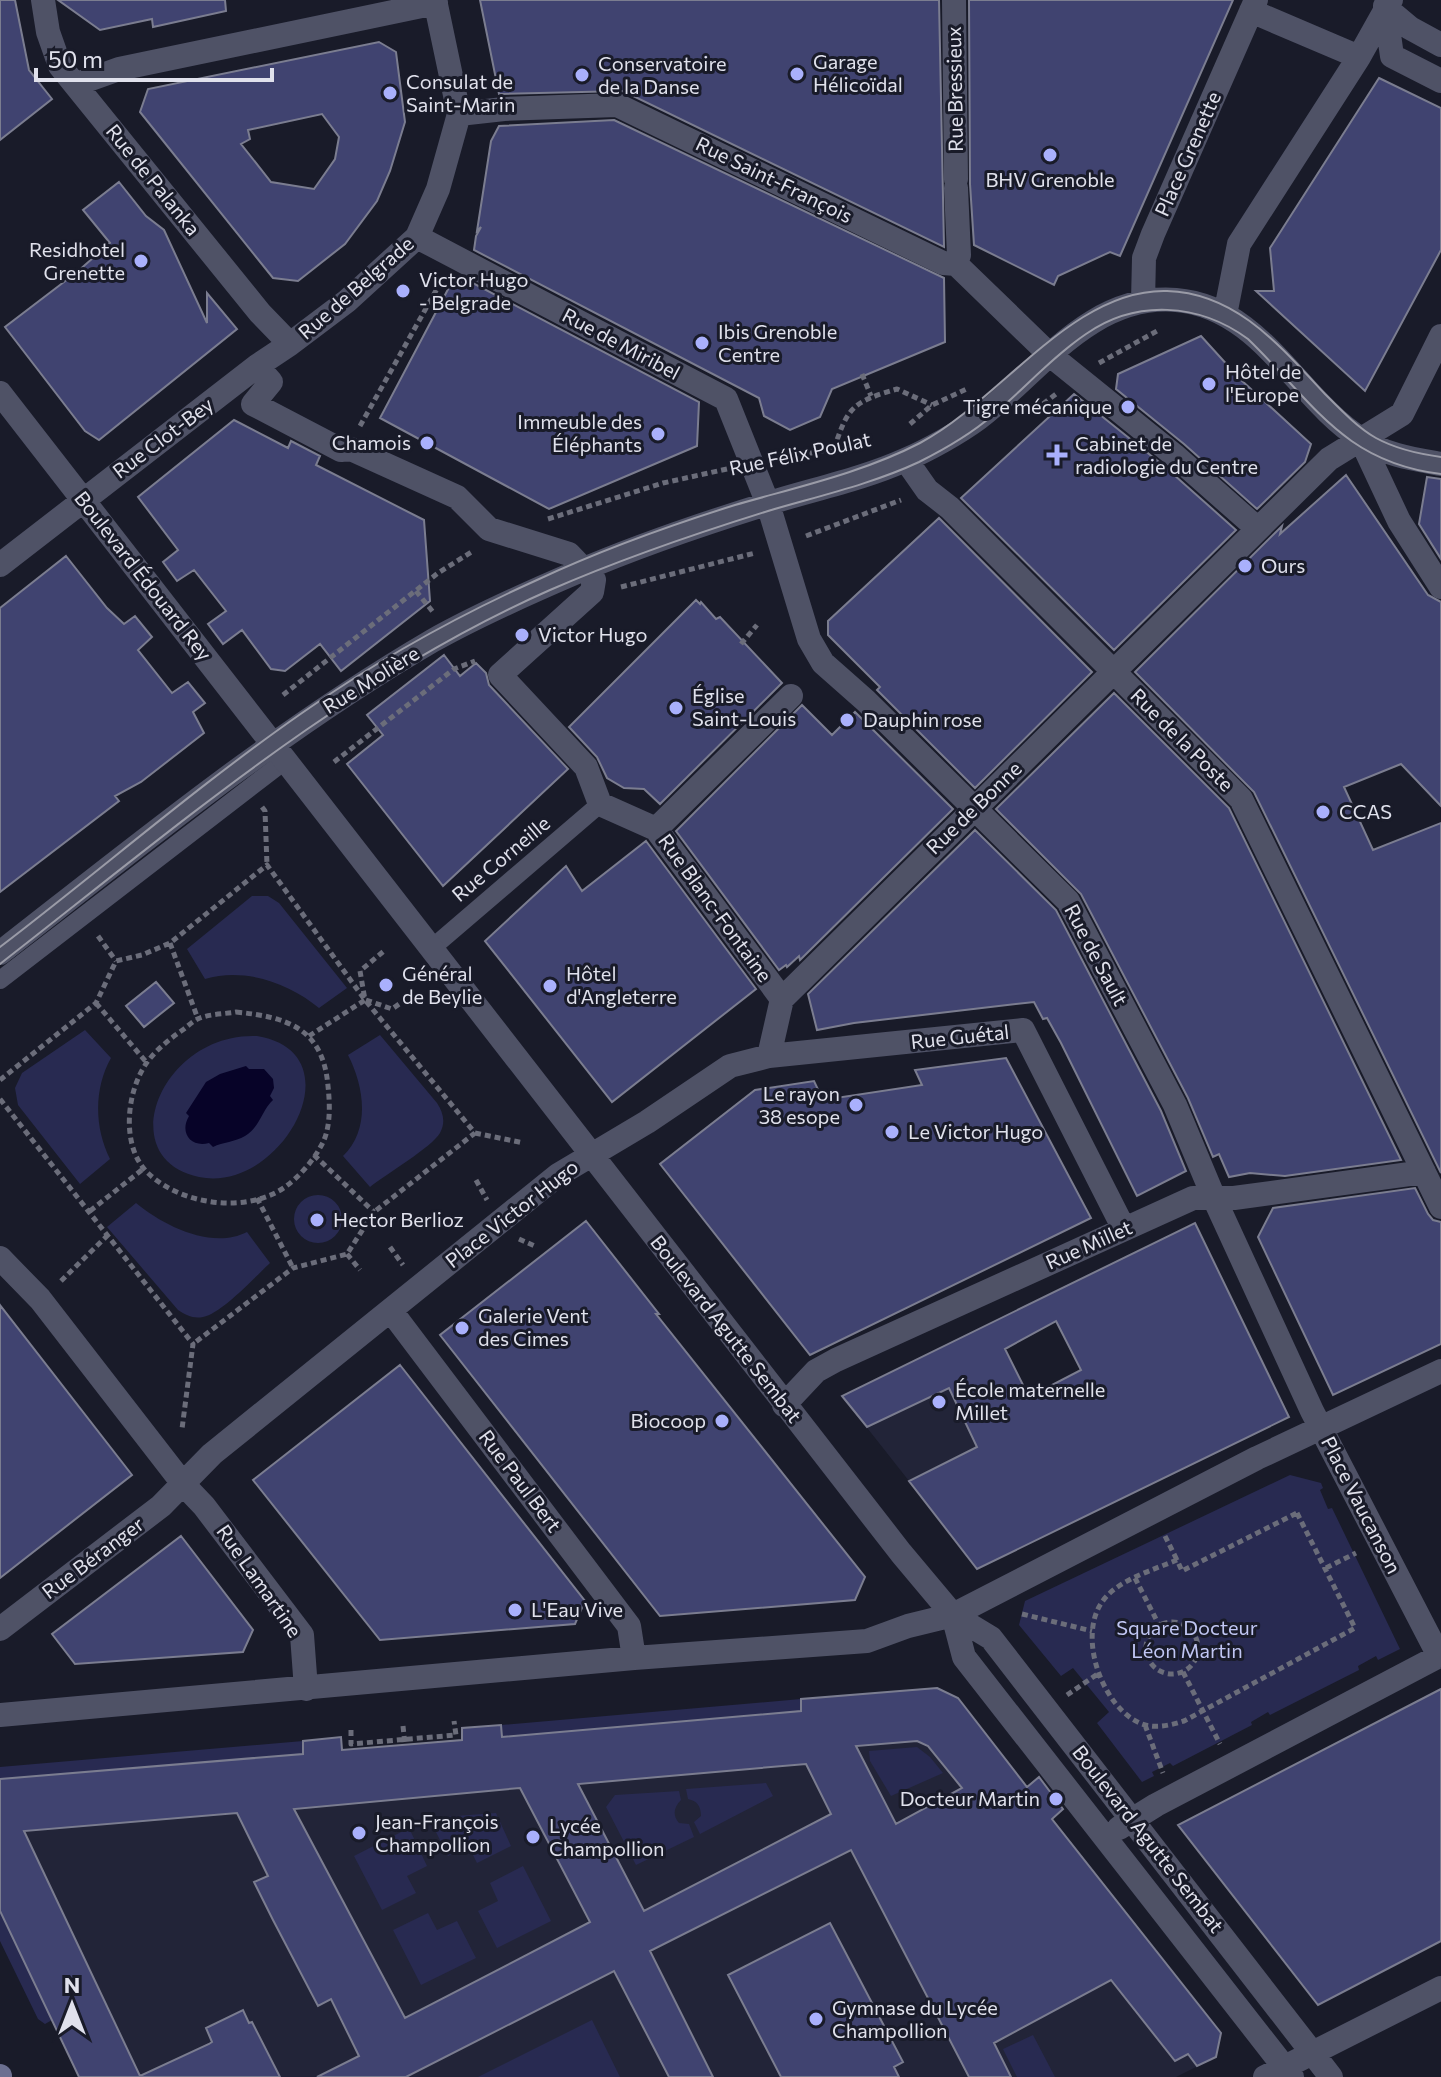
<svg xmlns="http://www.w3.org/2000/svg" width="1441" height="2077" font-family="Commissioner,sans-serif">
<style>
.built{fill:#222438}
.green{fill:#282a51}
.water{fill:#070328}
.building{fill:#404370;stroke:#7b7d90;stroke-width:2;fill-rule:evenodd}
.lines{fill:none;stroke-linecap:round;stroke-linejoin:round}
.path{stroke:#6b6d7a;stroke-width:5;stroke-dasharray:6 4;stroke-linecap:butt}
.lane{stroke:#4f5266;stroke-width:18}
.street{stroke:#4f5266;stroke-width:24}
.secondary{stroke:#6c7091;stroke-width:24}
.tram{stroke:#9a9ba7;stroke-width:2}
.poi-dot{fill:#a9b0fc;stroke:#191b29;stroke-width:3}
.labels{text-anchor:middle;stroke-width:6;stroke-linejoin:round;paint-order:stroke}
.poi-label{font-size:20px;fill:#e0e1ec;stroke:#191b29;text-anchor:start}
.street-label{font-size:20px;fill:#e0e1ec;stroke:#191b29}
.park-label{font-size:20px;fill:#c0c6f3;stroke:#191b29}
</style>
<rect width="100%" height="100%" fill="#191b29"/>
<path class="built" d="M993 1323 1039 1418 909 1481 842 1396Z
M937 1688 958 1698 1221 2033 1216 2057 1176 2077H79L0 1911V1779L303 1754V1741L341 1737 343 1750 462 1740V1728L501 1725 503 1737 801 1711V1699Z"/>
<path class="green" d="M252 896H268L279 903 347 988 319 1008C289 983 244 967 205 979L187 949Z
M85 1030 111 1058C94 1088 94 1127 110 1159L80 1184 18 1105 15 1088 22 1073Z
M380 1035 437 1103C443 1112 446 1122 440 1133 432 1147 385 1175 370 1187L343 1156C371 1129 364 1086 348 1055Z
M257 1036C359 1053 281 1194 199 1177 111 1159 161 1032 257 1036Z
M294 1219a24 24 0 1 1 48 0a24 24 0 1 1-48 0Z
M136 1203C164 1226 212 1250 247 1232L270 1263C255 1277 222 1313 203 1317 193 1319 186 1315 178 1310L107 1227Z
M1290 1475 1321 1483 1323 1488 1320 1490 1328 1509 1332 1508 1400 1649 1378 1660 1376 1656 1358 1666 1359 1670 1270 1715 1268 1712 1251 1722 1252 1725 1173 1766 1170 1763 1152 1772 1154 1776 1142 1782 1097 1723 1109 1712 1073 1668 1061 1676 1019 1625 1025 1601Z
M801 1699V1711L502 1737 501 1725Z
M303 1741V1754L0 1779V1767Z
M917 1747 930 1757 943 1773 891 1796 870 1761 869 1751Z
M766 1783 773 1796 700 1834 694 1822 701 1816C701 1806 697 1801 688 1799L686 1789Z
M679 1791 681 1800C674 1807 672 1815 679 1823L689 1824 694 1837 636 1865 606 1807 615 1795Z
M496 1813 511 1846 477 1863 468 1845 448 1856 429 1818Z
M409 1828 427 1866 407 1876 416 1893 382 1910 354 1856Z
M523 1866 551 1921 497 1948 478 1911 498 1901 490 1883Z
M0 1911 52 2020 45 2024 38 2019 0 1941Z
M428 1913 437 1930 457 1921 476 1958 421 1985 393 1930Z
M592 2020 620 2077H478Z
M1033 2035 1055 2077H1017L1003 2049Z"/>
<path class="water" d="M246 1066 249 1069H264L273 1079 274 1088 270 1096 273 1100C262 1110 260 1127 245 1136 235 1142 223 1142 213 1147L209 1143C191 1148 179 1133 189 1116L186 1113 206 1082 220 1074Z"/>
<path class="building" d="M0 0H15L29 70 52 99 0 140Z
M58 0H225L226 11 153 27 152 19 100 30Z
M480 0H939L944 247 623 91 499 94Z
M969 0H1233L1120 256 1110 252 1058 276 1054 285 974 245 970 184Z
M379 42 396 52 405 122 390 171 377 201 345 244 298 281 273 278 140 112 148 89ZM322 114 339 137 335 159 314 189 271 182 241 144 250 139 248 130Z
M1379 78 1441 108V250L1365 391 1256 291H1274L1270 248Z
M614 120 944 278 945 342 832 389 820 417 790 430 764 416 759 398 474 250 476 236 481 227 477 231 491 141 499 126Z
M119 182 146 216 164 230 207 323V293L237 329 99 440 85 431 5 327 77 272 110 243 83 210Z
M454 278 468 286 469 281 699 402 697 446 549 509 380 418Z
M1201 336 1240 379 1311 444 1305 462 1257 509 1184 444 1116 389 1118 374Z
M1074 394 1164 466 1236 530 1114 650 961 498Z
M234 420 288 448 291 441 320 456 316 465 424 520 430 601 341 671 320 644 285 671 271 669 242 630 223 644 208 624 226 611 194 570 177 581 163 562 178 550 138 497Z
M1346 475 1428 595 1441 602V806L1401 764 1344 787 1373 850 1441 823V1173L1254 792 1135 672 1282 526 1280 534Z
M1427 477 1441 479V559L1419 524Z
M939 518 1092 672 975 788 877 690 880 687 828 635V621Z
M66 556 107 608 124 624 135 616 152 637 138 650 172 693 188 682 205 703 193 712 204 733 141 782 115 796 119 801 0 892V608Z
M696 600 700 604 701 602 716 619 720 617 782 683 660 804 644 789 624 788 607 778 597 757 569 727Z
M444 655 460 676 476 663 486 673 489 685 568 769 443 886 347 764 383 735 367 715Z
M1114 693 1229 808 1401 1160 1285 1176 1250 1173 1229 1177 1219 1154 1213 1157 1188 1098 1081 894 996 809Z
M802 705 832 735 855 712 953 809 800 960 799 956 787 967 786 965 779 970 676 831Z
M975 830 1056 910 1161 1111 1186 1171 1137 1196 1061 1043 1047 1018 1043 1019 1034 1002 854 1023 817 1030 808 994Z
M646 841 756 989 612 1102 485 941 566 866 582 891Z
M156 982 174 1003 144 1027 126 1006Z
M1006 1058 1091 1218 810 1355 660 1164 755 1090 814 1081 823 1100 922 1085 915 1070Z
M1415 1188 1428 1214 1433 1220 1441 1222V1344L1333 1395 1258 1237 1273 1208Z
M586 1221 659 1314H656L865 1577 855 1600 660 1616 440 1335Z
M1195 1223 1289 1417 977 1569 909 1481 977 1447 949 1388 867 1427 842 1396ZM1056 1321 1081 1370 1029 1397 1005 1349Z
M0 1305 132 1475 0 1578Z
M400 1365 585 1601 575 1624 380 1640 253 1480Z
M181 1536 253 1630 243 1652 75 1664 52 1634Z
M937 1688 958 1698 1027 1787 1039 1777 1063 1809 1052 1819 1221 2033 1216 2057 1197 2066 1188 2054 1175 2061 1111 1980 994 2043 1011 2077H969L851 1850 650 1951 713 2077H669L614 1971 406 2077H317L359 2056 331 1999 318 2006 273 1920 254 1882 268 1876 237 1813 24 1831 140 2076 209 2044 212 2042 206 2028 243 2010 249 2023 252 2022 280 2077H79L0 1911V1779L303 1754V1741L341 1737 342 1750 462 1740V1728L501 1725 502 1737 801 1711V1699ZM917 1741 928 1746 962 1788 896 1824 856 1746ZM806 1764 831 1814 644 1911 578 1784ZM520 1788 590 1922 405 2018 294 1809Z
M1441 1689V1941L1318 2005 1178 1825Z
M830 1923 903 2062 894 2067 899 2077H781L728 1975Z"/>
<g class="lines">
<path class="path" d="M1099 363 1157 331
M862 374 871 396
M1035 410 1056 394
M910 424 932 405 969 388
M360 426 443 278
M834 449C848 406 853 402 897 389L932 405
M780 459 868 442
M548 519 663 483 727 469
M806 536 901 500
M621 587 755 553
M416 591 433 612
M741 644 757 625
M283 695 438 573 473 551
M334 762 454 669 475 661
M262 807 265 811 267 865
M98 936 116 961
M170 943 198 1019
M366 1000 392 1009 415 993
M96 1003 147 1063
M236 1012C287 1017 323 1028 328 1086 330 1105 331 1129 321 1146 313 1161 299 1177 285 1187 247 1214 182 1205 149 1174 120 1148 126 1090 148 1061 158 1048 171 1038 184 1029 189 1025 194 1020 200 1018 210 1014 224 1014 236 1012Z
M309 1036 365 1000 360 971 384 951
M0 1080 96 1003 116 961 142 955 170 943 267 865 365 1000 475 1133 374 1212 347 1254 293 1268 193 1344
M0 1099 193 1344 182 1429
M475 1133 524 1143
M314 1155 374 1212
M476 1180 487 1200
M257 1198 293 1268
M90 1211 143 1169
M519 1239 537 1247
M390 1247 403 1265
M347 1254 360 1270
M61 1281 109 1234
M1297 1513 1355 1628 1184 1721C1171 1725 1156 1729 1142 1724 1103 1709 1077 1638 1102 1602 1117 1580 1153 1570 1177 1560L1182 1571Z
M1165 1536 1177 1560
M1326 1568 1356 1553
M1135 1578 1159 1625
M1022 1614 1092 1631
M1146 1648a26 26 0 1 1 52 0a26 26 0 1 1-52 0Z
M1183 1672 1220 1744
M1067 1695 1099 1673
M1145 1725 1163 1773
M403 1726 405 1745
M351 1730V1744L456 1735 454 1721"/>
<path class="lane" d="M432 948 600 804
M0 980 287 759"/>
<path class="street" d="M43 0 48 32 60 66 260 313 290 344
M954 0 956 179
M1385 6 1392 56 1441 81
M1385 7 1410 28 1441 45
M1251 11 1359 57
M77 84 119 69 436 3
M459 114 504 109 617 105 943 263 956 264 1050 355 1174 455 1258 529
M417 237 726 399 768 504 809 639 823 663 866 701 1068 901 1175 1105 1214 1198 1312 1411 1439 1656
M956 264 959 255 956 188
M1143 301 1144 258 1153 234 1256 0
M1225 315 1239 244 1359 57 1391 0
M257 366 271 382 253 404 341 450 351 449 457 497 489 529 569 554 594 580 592 592 500 675 586 767 600 804 656 829 782 999
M0 393 901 1553 953 1615 991 1638 1331 2077
M1361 440 1399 521 1441 587
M906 460 927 490 950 508 1241 799 1441 1207
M0 565 257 366 290 344 347 301 417 237 438 189 459 114 435 0
M656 829 791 696
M0 953C140 844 278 731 432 641 478 615 528 593 577 572 642 544 708 522 776 501 819 488 865 478 905 460 928 450 959 433 979 418 1039 372 1091 293 1176 300 1261 307 1296 397 1361 439 1385 455 1413 459 1441 464
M769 1056 782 999 1329 459 1402 414 1441 336
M0 1258 40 1299 184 1485 204 1506 302 1635 306 1689
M391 1311 629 1626 634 1658
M784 1405 816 1371 836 1360 1193 1198H1234L1424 1172
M953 1615 964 1657 1292 2077
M0 1629 161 1506 212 1454 558 1175 647 1122 730 1066 769 1056 1023 1030 1124 1229
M0 1715 634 1658 867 1641 908 1626 953 1615 1257 1458 1441 1371
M1119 1828 1156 1805 1441 1655
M1265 2077 1441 1988"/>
<path class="secondary" d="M0 2076V2077"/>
<path class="tram" d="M0 947C101 870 197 786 302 713 375 662 455 617 537 580 601 550 668 526 735 505 797 487 862 473 920 443 1000 401 1073 288 1167 291 1237 293 1281 347 1325 394 1341 410 1357 427 1376 438 1396 449 1419 454 1441 457
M0 964C175 828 346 680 550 590 621 559 694 534 768 511 819 496 872 484 919 462 945 449 971 434 993 415 1024 389 1052 357 1086 334 1136 299 1199 303 1248 339 1313 402 1343 462 1441 474"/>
</g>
<g class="poi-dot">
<circle cx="797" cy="74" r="8"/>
<circle cx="582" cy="75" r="8"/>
<circle cx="390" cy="93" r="8"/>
<circle cx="1050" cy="155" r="8"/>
<circle cx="141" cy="261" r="8"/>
<circle cx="403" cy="291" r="8"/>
<circle cx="702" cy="343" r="8"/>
<circle cx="1209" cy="384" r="8"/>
<circle cx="1128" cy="407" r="8"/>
<circle cx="658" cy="434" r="8"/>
<circle cx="427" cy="443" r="8"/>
<path d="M1053 443h8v8h8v8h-8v8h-8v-8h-8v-8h8z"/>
<circle cx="1245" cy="566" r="8"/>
<circle cx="522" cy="635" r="8"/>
<circle cx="676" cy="708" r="8"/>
<circle cx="847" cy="720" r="8"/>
<circle cx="1323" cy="812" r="8"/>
<circle cx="386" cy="985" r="8"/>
<circle cx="550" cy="986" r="8"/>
<circle cx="856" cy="1105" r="8"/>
<circle cx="892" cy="1132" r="8"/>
<circle cx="317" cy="1220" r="8"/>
<circle cx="462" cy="1328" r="8"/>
<circle cx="939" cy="1402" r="8"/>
<circle cx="722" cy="1421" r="8"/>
<circle cx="515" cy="1610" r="8"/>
<circle cx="1056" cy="1799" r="8"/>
<circle cx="359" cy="1833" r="8"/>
<circle cx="533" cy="1837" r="8"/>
<circle cx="816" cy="2019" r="8"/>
</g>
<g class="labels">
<g class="poi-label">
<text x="813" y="69">Garage<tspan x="813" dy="23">Hélicoïdal</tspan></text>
<text x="598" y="71">Conservatoire<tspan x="598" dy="23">de la Danse</tspan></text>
<text x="406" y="89">Consulat de<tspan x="406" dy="23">Saint-Marin</tspan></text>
<text x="1050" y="187" text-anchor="middle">BHV Grenoble</text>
<text x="125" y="257" text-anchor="end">Residhotel<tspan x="125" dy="23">Grenette</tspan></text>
<text x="419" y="287">Victor Hugo<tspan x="419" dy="23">- Belgrade</tspan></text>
<text x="718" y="339">Ibis Grenoble<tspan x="718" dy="23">Centre</tspan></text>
<text x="1225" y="379">Hôtel de<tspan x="1225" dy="23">l'Europe</tspan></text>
<text x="1112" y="414" text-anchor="end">Tigre mécanique</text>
<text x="642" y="429" text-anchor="end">Immeuble des<tspan x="642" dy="23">Éléphants</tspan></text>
<text x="411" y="450" text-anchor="end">Chamois</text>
<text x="1075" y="451">Cabinet de<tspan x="1075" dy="23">radiologie du Centre</tspan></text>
<text x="1261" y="573">Ours</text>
<text x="538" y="642">Victor Hugo</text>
<text x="692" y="703">Église<tspan x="692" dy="23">Saint-Louis</tspan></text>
<text x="863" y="727">Dauphin rose</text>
<text x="1339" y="819">CCAS</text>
<text x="402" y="981">Général<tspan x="402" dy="23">de Beylie</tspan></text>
<text x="566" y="981">Hôtel<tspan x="566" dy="23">d'Angleterre</tspan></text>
<text x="840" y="1101" text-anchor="end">Le rayon<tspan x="840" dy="23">38 esope</tspan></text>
<text x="908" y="1139">Le Victor Hugo</text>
<text x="333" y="1227">Hector Berlioz</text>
<text x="478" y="1323">Galerie Vent<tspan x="478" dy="23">des Cimes</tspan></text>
<text x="955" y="1397">École maternelle<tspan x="955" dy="23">Millet</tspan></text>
<text x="706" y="1428" text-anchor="end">Biocoop</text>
<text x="531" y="1617">L'Eau Vive</text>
<text x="1040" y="1806" text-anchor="end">Docteur Martin</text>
<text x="375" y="1829">Jean-François<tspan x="375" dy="23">Champollion</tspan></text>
<text x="549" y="1833">Lycée<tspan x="549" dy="23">Champollion</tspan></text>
<text x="832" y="2015">Gymnase du Lycée<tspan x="832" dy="23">Champollion</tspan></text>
</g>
<g class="street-label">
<text transform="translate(955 89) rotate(-91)" y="7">Rue Bressieux</text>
<text transform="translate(1188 154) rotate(-66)" y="7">Place Grenette</text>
<text transform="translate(153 180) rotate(51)" y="7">Rue de Palanka</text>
<text transform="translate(774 180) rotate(26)" y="7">Rue Saint-François</text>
<text transform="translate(356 288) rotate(-41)" y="7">Rue de Belgrade</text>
<text transform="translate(621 344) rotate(28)" y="7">Rue de Miribel</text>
<text transform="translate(163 438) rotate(-37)" y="7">Rue Clot-Bey</text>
<text transform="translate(800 454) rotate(-12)" y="7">Rue Félix Poulat</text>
<text transform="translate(143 576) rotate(52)" y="7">Boulevard Édouard Rey</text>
<text transform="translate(371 680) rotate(-32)" y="7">Rue Molière</text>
<text transform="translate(1182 740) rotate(45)" y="7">Rue de la Poste</text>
<text transform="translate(974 808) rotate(-44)" y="7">Rue de Bonne</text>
<text transform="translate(501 859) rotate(-40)" y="7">Rue Corneille</text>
<text transform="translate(715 908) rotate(54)" y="7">Rue Blanc-Fontaine</text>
<text transform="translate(1096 955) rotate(62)" y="7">Rue de Sault</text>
<text transform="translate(960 1037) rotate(-6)" y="7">Rue Guétal</text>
<text transform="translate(512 1214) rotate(-38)" y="7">Place Victor Hugo</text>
<text transform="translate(1089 1245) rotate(-24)" y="7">Rue Millet</text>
<text transform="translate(726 1329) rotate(52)" y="7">Boulevard Agutte Sembat</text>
<text transform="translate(520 1481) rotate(53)" y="7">Rue Paul Bert</text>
<text transform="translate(1361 1505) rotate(63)" y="7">Place Vaucanson</text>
<text transform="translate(93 1558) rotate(-37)" y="7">Rue Béranger</text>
<text transform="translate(259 1581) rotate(55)" y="7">Rue Lamartine</text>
<text transform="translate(1148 1839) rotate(52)" y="7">Boulevard Agutte Sembat</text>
</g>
<g class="park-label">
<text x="1187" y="1635">Square Docteur<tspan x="1187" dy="23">Léon Martin</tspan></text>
</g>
</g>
<g transform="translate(72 2005)" stroke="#191b29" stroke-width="6" paint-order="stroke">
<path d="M0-6L14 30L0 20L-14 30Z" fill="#e0e1ec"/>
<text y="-12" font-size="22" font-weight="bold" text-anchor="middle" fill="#e0e1ec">N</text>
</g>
<path d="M36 68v12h236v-12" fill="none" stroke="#e0e1ec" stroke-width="4"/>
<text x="48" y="68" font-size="24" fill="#e0e1ec" stroke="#191b29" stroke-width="6" paint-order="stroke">50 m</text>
</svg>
